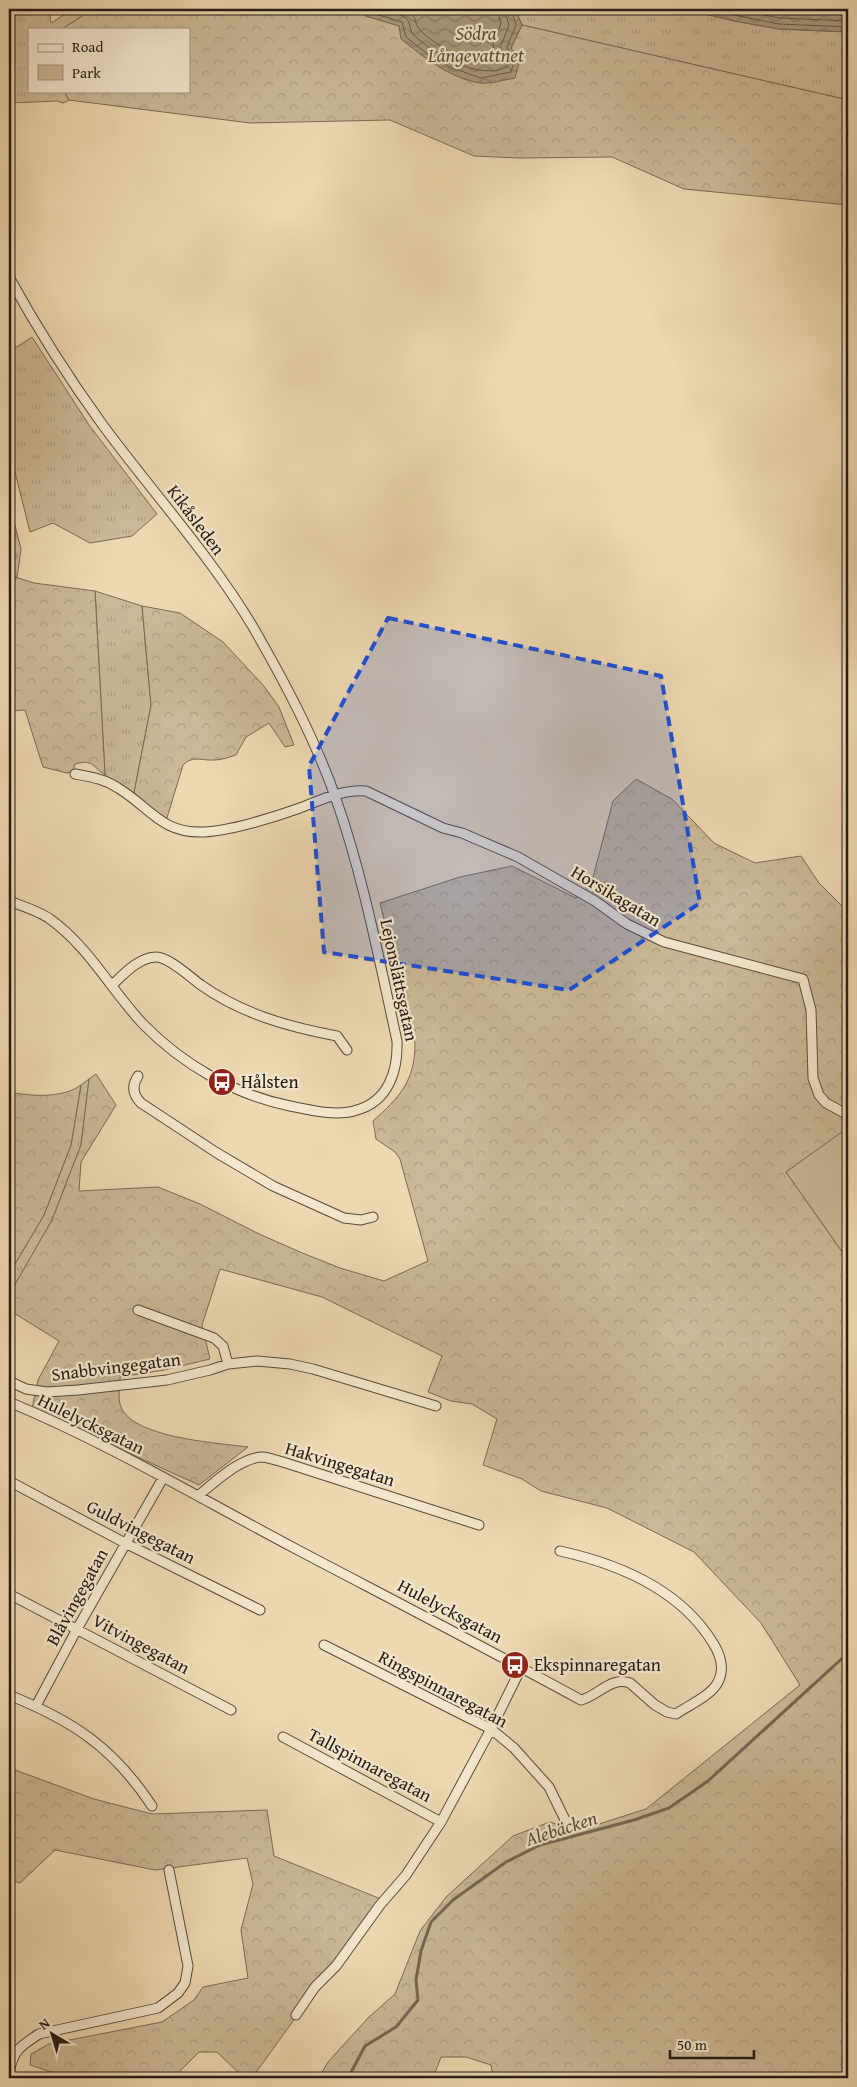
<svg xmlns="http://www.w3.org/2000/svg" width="857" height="2087" font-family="'Gentium Book Plus',serif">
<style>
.grass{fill:url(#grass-tufts);stroke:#786a55}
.forest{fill:url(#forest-crowns);stroke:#786a55}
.cemetery{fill:url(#cemetery-stones);stroke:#786a55}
.park{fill:#cbb896;stroke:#786a55}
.water{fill:url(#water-waves);stroke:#746652}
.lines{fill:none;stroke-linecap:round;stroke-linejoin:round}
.shore{stroke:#675a48;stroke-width:1}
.stream{stroke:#746652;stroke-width:3}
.street-casing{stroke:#574a3b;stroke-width:11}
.street{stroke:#f3e6cc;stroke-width:9}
.marked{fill:#1d4ed8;fill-opacity:0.2;stroke:#1d4ed8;stroke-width:4;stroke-dasharray:10 6;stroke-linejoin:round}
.labels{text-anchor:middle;stroke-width:4.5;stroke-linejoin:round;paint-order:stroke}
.street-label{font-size:18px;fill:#251b14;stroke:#f3e6cc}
.poi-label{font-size:18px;fill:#251b14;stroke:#f3e6cc;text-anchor:start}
.water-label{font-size:19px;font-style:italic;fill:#5a4d3e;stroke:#f3e6cc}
</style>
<defs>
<pattern id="grass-tufts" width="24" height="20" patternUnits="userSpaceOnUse" patternTransform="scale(1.25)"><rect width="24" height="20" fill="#cbb896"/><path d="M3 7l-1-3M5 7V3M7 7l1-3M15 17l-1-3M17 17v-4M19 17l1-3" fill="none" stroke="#ae9e80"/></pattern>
<pattern id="forest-crowns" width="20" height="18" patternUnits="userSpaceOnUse" patternTransform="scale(1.25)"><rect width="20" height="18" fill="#cbb896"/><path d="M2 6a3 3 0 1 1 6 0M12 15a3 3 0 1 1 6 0" fill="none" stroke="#ae9e80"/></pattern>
<pattern id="cemetery-stones" width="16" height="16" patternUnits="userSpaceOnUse" patternTransform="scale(1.25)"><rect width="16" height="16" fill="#cbb896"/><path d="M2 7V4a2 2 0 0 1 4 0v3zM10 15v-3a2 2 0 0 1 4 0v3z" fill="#ae9e80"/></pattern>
<pattern id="water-waves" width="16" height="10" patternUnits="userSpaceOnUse" patternTransform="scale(1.25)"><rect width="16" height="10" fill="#a9987c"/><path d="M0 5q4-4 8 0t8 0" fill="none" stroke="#897b64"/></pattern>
</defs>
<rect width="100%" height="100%" fill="#edd8b1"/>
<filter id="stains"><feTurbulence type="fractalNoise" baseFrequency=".004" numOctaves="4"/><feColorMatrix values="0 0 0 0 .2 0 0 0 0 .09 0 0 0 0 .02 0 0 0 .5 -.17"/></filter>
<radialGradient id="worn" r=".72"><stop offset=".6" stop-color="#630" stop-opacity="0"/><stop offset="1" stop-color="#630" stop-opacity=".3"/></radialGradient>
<path class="grass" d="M9 9H49L51 23 73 9H93L62 29H29V91H64L69 100 63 103 57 101 9 103Z
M515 9H685L734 21 779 29 848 32V100L522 25Z
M32 337 89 425 157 514 132 536 90 543 53 523 30 532 9 448V352Z
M95 591 142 606 151 705 134 793 105 775Z
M89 1079 81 1145 52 1220 9 1295V1274L44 1215 71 1145 81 1085Z"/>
<path class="forest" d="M93 9H365L366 16 399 26 511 48 522 25 848 100V205L684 189 612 157 519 158 474 156 390 120 250 123 69 100 64 91H189V29H62Z
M9 575 34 583 95 591 105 775C92 766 93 759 75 764L73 771 67 773 43 767 25 710 9 711Z
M142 606 180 613 223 642 263 685 279 707 294 745 285 747 269 723 246 737 236 755C229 757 222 760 215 760 202 761 193 755 183 765L166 821 134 793 151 705Z
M636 779 672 799 714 843 755 863 801 856 819 883 844 908 848 909V1131L847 1129 786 1172 848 1260V2078H492L493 2076 491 2065 466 2057H441L433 2078H338L321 2074 328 2062 368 2018 395 1994 420 1931 446 1897 513 1836 550 1822 577 1831 646 1809 800 1685 761 1623 694 1552 607 1508 541 1491 522 1479 483 1465 497 1419 472 1404 451 1401 428 1392 442 1356 322 1297 220 1269 202 1325 210 1359 164 1370 120 1377C120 1385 118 1397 120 1404 128 1438 219 1443 248 1447L199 1485 32 1409 38 1380 59 1341 9 1310V1295L52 1220 81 1145 89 1079 96 1074 116 1105 81 1162 79 1191 158 1187 200 1204 257 1233 300 1252 340 1268 384 1281 428 1261 400 1159 395 1152 376 1139 373 1121C399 1098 415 1081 415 1044L380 903 460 877 512 866 576 898 591 885 613 801Z
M81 1085 71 1145 44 1215 9 1274V1092C30 1096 62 1099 81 1085Z
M15 1770 94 1799 152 1814 267 1810 274 1856 381 1899 252 2078H244L217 2052H199L173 2078H69L30 2065 31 2054 49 2044 162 2022 194 2000 203 1987 248 1978 241 1930 253 1884 247 1858 155 1870 55 1850 20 1883 9 1879V1771Z"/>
<path class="cemetery" d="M9 502 21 549 17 578 9 575Z"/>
<path class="park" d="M846 1129 848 1131V1260L786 1172Z"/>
<path class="water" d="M365 9H515L522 25 511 48 520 60 515 78C504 80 490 84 480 83 451 79 422 56 401 39L399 26 366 16Z
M685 9H848V32L779 29 734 21Z"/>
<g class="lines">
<path class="shore" d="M370 9 372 13 402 22 406 37 425 52 452 68 481 78 511 72 514 61 507 47 516 25 511 9
M380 9C388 11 399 13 406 18 411 22 409 30 413 34 432 54 480 81 507 67L508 62 500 48 509 25 504 9
M405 9C418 15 413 22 420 30 432 44 479 71 496 60L493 44 501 24 497 9
M704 9 779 24 848 27
M731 9 780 18 848 21
M770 9 848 13"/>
<path class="stream" d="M348 2078 365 2046 396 2027 418 2000 416 1980 421 1951 431 1922 453 1900 506 1862 540 1845 634 1820 669 1808 708 1781 848 1653"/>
<defs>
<path id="street" d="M9 277C37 328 68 377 102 424 152 492 210 555 253 627 284 681 314 737 335 796 363 875 379 959 397 1041 398 1070 389 1101 357 1110 337 1117 310 1110 290 1106 235 1095 182 1064 143 1024 111 990 89 947 50 919 39 911 22 906 9 901
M75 774C91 777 105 779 118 788 150 807 161 834 204 832 230 831 275 817 300 808 321 800 343 789 366 791L443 828 462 833 518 857 595 901 627 924 664 942 803 979 811 1010 813 1078 819 1095 826 1103 848 1115
M112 985C123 975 139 957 156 957 169 957 190 977 201 985 242 1014 289 1027 337 1036L347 1050
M138 1076C132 1085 132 1094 141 1103L217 1153 273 1186 344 1218 361 1220 373 1217
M138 1310 214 1338 223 1346 228 1364
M9 1381 26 1389 47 1392 78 1390 167 1380 210 1370 228 1364 257 1361 290 1364 313 1369 436 1406
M9 1402C108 1443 201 1499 296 1549 391 1599 486 1648 581 1700 598 1696 611 1676 630 1683L655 1705 667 1712 676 1714C689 1705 711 1696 718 1682 725 1669 720 1654 713 1643 680 1589 619 1564 560 1551
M9 1481 125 1543 260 1610
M199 1495C215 1482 241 1457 263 1457 270 1458 279 1461 286 1463L479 1525
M9 1594 231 1710
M324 1645 491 1729 514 1748 549 1787 568 1826
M9 1695C73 1721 113 1747 152 1806
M36 1706 77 1629 163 1478
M283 1737 441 1822
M296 2015 315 1987 336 1966 380 1905 406 1875 441 1822 491 1729 521 1668
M9 2073C13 2051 20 2046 39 2034L158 2008 178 1993 185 1983 188 1966 169 1870"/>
</defs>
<use href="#street" class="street-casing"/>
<use href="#street" class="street"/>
</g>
<path class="marked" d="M388 618 661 676 700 903 569 990 324 952 309 766Z"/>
<defs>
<symbol id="bus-disc" viewBox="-11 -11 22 22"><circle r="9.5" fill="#8f2418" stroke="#f3e6cc"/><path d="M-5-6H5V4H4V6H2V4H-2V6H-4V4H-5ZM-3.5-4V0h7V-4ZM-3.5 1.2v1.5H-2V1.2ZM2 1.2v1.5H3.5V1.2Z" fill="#fff"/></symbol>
</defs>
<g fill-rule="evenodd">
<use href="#bus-disc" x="206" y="1066" width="32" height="32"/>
<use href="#bus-disc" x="499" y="1649" width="32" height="32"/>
</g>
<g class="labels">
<g class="street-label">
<text transform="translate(196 520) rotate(53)" y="6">Kikåsleden</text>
<text transform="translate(616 896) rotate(31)" y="6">Horsikagatan</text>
<text transform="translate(399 980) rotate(78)" y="6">Lejonslättsgatan</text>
<text transform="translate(116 1367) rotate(-7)" y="6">Snabbvingegatan</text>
<text transform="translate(91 1424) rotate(26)" y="6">Hulelycksgatan</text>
<text transform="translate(340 1464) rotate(17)" y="6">Hakvingegatan</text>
<text transform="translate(141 1532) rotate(27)" y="6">Guldvingegatan</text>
<text transform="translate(77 1597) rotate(-61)" y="6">Blåvingegatan</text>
<text transform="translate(450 1611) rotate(28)" y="6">Hulelycksgatan</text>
<text transform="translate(141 1644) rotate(28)" y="6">Vitvingegatan</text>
<text transform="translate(443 1689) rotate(28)" y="6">Ringspinnaregatan</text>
<text transform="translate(370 1765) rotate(28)" y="6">Tallspinnaregatan</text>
</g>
<g class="poi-label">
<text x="241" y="1088">Hålsten</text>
<text x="534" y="1671">Ekspinnaregatan</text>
</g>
<g class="water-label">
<text x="476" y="40">Södra<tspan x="476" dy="22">Långevattnet</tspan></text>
<text transform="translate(561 1828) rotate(-18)" y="7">Alebäcken</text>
</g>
</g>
<rect width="857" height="2087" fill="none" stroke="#edd8b1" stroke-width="30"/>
<rect x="10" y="10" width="837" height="2067" fill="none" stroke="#251b14" stroke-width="2.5"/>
<rect x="15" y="15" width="827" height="2057" fill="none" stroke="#251b14"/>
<rect x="28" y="28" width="162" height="65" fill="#f3e6cc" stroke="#a19582"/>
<rect x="38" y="44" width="25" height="8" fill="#f3e6cc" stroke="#a19582"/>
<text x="72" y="52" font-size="15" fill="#251b14">Road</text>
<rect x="38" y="65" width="25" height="15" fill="#cbb896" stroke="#a19582"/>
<text x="72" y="78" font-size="15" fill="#251b14">Park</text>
<g transform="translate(52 2034) rotate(322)" stroke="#f3e6cc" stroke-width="4" paint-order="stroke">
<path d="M0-4L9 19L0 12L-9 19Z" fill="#251b14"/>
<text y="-8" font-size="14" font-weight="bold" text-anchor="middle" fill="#251b14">N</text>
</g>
<path d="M670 2050v8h84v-8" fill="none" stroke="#251b14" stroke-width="2.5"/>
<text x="677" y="2050" font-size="15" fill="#251b14" stroke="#f3e6cc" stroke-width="4" paint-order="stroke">50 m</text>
<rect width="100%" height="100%" filter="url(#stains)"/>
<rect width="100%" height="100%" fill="url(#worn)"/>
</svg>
